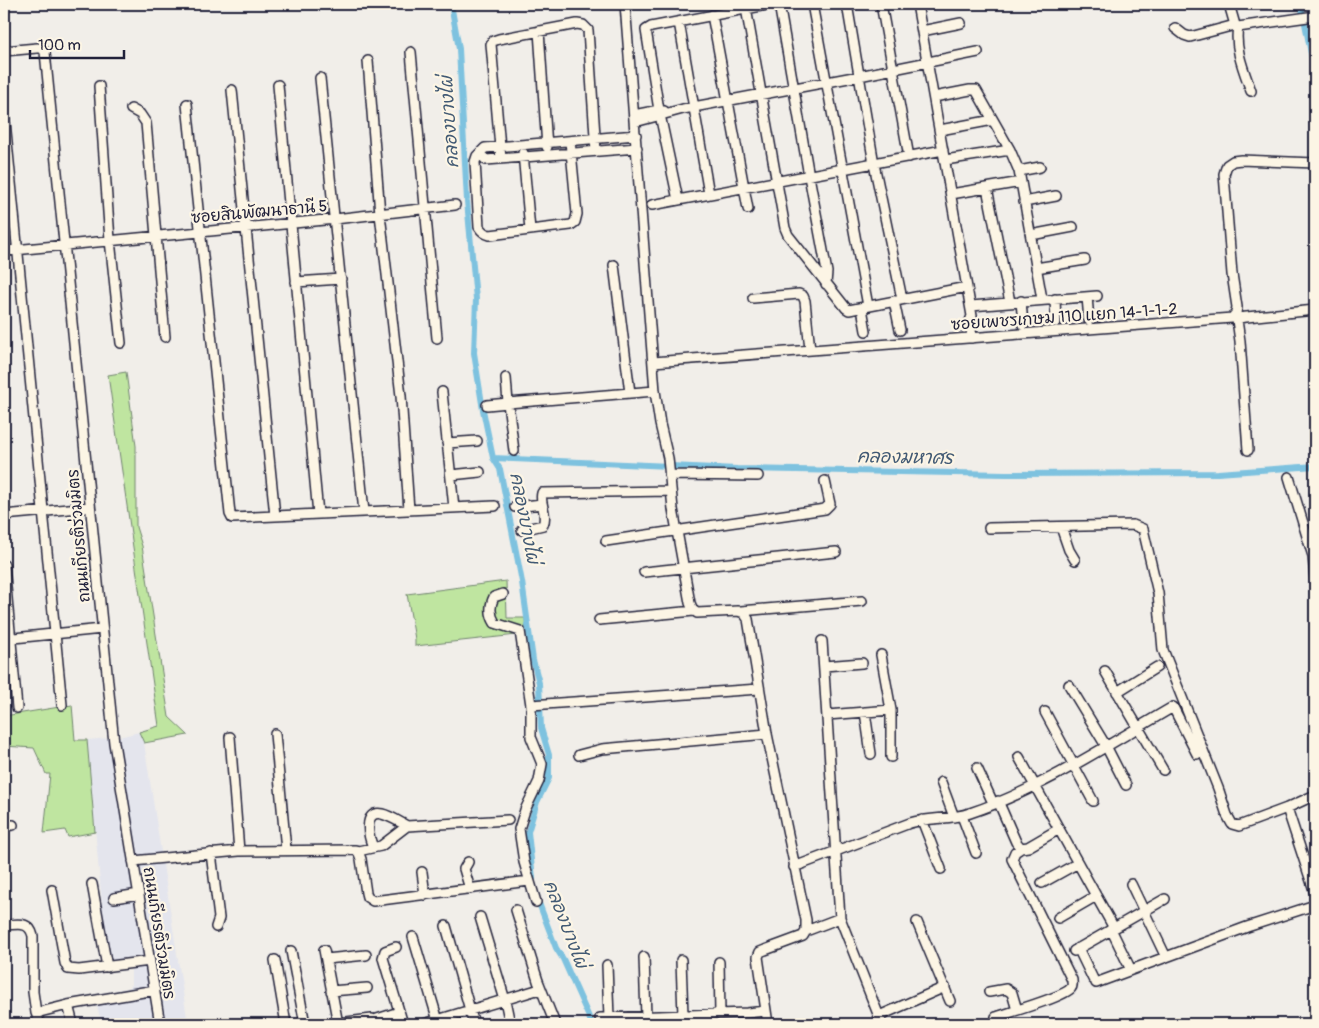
<svg xmlns="http://www.w3.org/2000/svg" width="1319" height="1028" font-family="Pangolin,'Playpen Sans Thai',sans-serif">
<style>
.built{fill:#e4e5ed}
.green{fill:#bfe5a0;stroke:#70846e}
.lines{fill:none;stroke-linecap:round;stroke-linejoin:round}
.canal{stroke:#7ec2df;stroke-width:6}
.minor-casing{stroke:#22223b;stroke-width:12}
.minor{stroke:#fcf5e5;stroke-width:9}
.labels{text-anchor:middle;stroke-width:4.5;stroke-linejoin:round;paint-order:stroke}
.street-label{font-size:16px;fill:#22223b;stroke:#fcf5e5}
.water-label{font-size:18px;font-style:italic;fill:#425a74;stroke:#fcf5e5}
</style>
<rect width="100%" height="100%" fill="#f1eee9"/>
<filter id="ink" filterUnits="userSpaceOnUse"><feTurbulence type="fractalNoise" baseFrequency=".02" numOctaves="2"/><feDisplacementMap in="SourceGraphic" scale="10" xChannelSelector="R" yChannelSelector="G"/><feConvolveMatrix kernelMatrix="1 2 1 2 8 2 1 2 1" color-interpolation-filters="sRGB"/></filter>
<g filter="url(#ink)">
<path class="built" d="M139 732 144 743 188 1024H102L94 996 131 987V969L108 971 87 740 119 737Z"/>
<path class="green" d="M126 372 136 446V527L142 546 169 717 188 735 144 743 139 732 159 726 108 375Z
M506 581 507 618H525L526 634 415 646V639L407 594Z
M72 705 75 740H87L95 832 68 837 65 830 44 833 50 774H46L34 748 4 746V716Z"/>
<g class="lines">
<path class="canal" d="M451 4 459 49 467 201 476 299 474 353 483 410 493 458 500 469 522 582 533 660 539 683 541 728 549 755V778L537 802 528 832 533 878
M1301 4 1315 73
M493 458 737 469 1006 474 1218 473 1315 466
M537 898 556 948 563 959 592 1024"/>
<defs>
<path id="minor" d="M625 4 655 391 660 424 668 458 673 509 690 603 693 610 697 613 738 611 744 613 748 619 767 734 806 920V931L803 936 765 950 760 952 758 957 768 1024
M779 4 809 176 827 272 826 284
M812 4 868 306
M847 4 874 164 902 299
M881 4 909 157
M917 4 972 316 970 321 972 338
M1229 4 1235 25 1238 27 1315 16
M746 8 785 228 788 235 846 308 849 310 967 287
M712 15 748 209
M679 22 709 194
M1238 27C1234 48 1244 71 1251 91
M1175 28 1184 35 1190 37 1235 25
M539 31 547 147
M922 31 961 23
M4 51 37 48H42L45 52 114 743 160 1024
M411 52 437 338
M368 61 380 214 401 396 409 510
M320 78 364 512
M278 85 318 514
M99 86 110 240 121 343
M232 90 275 516
M934 97 970 90H976L1010 150 1019 171 1042 299
M187 104 230 514 232 518 495 506
M131 109 140 114 146 123 165 337
M4 111 62 705
M634 115 659 110 664 111
M635 122 683 109 859 76 978 52
M940 130 993 120
M570 141 577 214 575 222 571 225 490 235C485 234 482 232 479 227L475 162 477 156 485 148 636 135
M523 153 530 230
M480 154 486 160 637 148
M501 159 491 44 493 41 499 39 577 24 583 25 588 30 596 151
M945 160 1010 150
M1019 171 1040 167
M987 188 1010 302
M951 194 1021 182
M678 200 659 110 646 30 651 27 772 4
M1024 202 1056 196
M652 205 943 150
M1031 235 1073 227
M4 251 335 219 455 205
M614 265 630 393
M1036 268 1085 260
M296 282 341 279
M1087 297 1089 320
M753 298 799 294 803 296 805 301 810 350
M1055 299 1056 322
M894 301 900 330
M1021 301 1023 325
M971 306 1097 296
M862 308 866 331
M1236 313 1240 341 1248 450
M1237 318 1315 310
M653 362 1232 318 1236 313 1237 307 1232 274 1224 174 1227 165 1233 161 1241 160 1315 163
M442 392 454 508
M487 405 508 403 506 378
M447 443 477 441
M514 451 508 403 655 391
M451 475 480 472
M669 475 758 476
M1289 477 1313 556 1315 578
M515 507 542 504
M4 515 90 507
M1061 527 1069 550 1075 560
M989 528 1133 525 1143 529 1158 593 1163 650 1218 788 1227 815 1232 824 1239 826 1287 808 1315 893
M522 530 543 525C548 514 539 503 542 493L671 491
M606 541 825 509 830 504 825 481
M4 565 17 708
M644 572 836 552
M503 594 494 597C489 607 490 615 495 623L520 631 531 705V737L542 764 539 781 525 810 519 829 524 862 536 902
M741 611 862 601
M599 620 694 611
M4 639 102 629
M822 641 840 918
M881 655 891 710V757
M824 666 862 663
M1105 671 1163 770
M1069 685 1106 746 1126 785
M1117 692 1157 667
M531 705 759 689
M865 712 871 754
M1045 712 1093 801
M827 715 891 710
M275 734 286 850
M579 755 602 749 767 734
M1019 757 1114 928
M977 768 993 803
M941 782 954 817
M998 801 1016 842 1021 848 1028 847 1059 829
M1287 808 1315 795
M962 816 976 853
M922 820 941 869
M4 826 13 825
M373 847C369 838 362 810 382 814 391 816 399 822 407 826
M239 851 355 850 358 851 361 859 366 893 367 897 373 901 529 881
M358 851 381 846 407 826 508 820
M211 853 219 918 216 927
M133 861 239 851 230 737
M468 862 464 869 470 889
M794 867 910 823C930 817 951 820 970 813 1040 790 1109 744 1173 707L1197 754
M422 872 425 895
M1042 883 1078 863
M92 884 107 967
M1131 884 1164 953
M52 890 65 963 68 969 79 970 150 961
M114 898 139 894
M516 910 538 981 555 1024
M480 917 505 1000 510 1024
M1058 918 1096 896
M917 922 950 1001
M4 925C17 925 29 920 33 936V992L36 1013 68 1005 155 990
M446 926 474 1024
M1111 929 1129 966
M806 931 840 918 882 1024
M413 937 439 1024
M396 947 385 951 383 958 403 1024
M1078 948 1093 979
M324 950 338 1024
M291 951 305 1024
M1074 951 1165 899
M644 957 646 1017
M326 959 366 955
M275 960 286 1024
M681 960 683 1015
M719 962 720 1014
M607 965 609 1018
M1096 983 1247 927 1315 905
M331 991 367 988
M989 992 1006 989 1012 993 1017 1010
M68 1005 73 1024
M36 1013 40 1024
M879 1016 945 987
M996 1017C1008 1013 1066 996 1071 988 1073 986 1072 983 1072 980L1012 859 1015 852 1021 848
M600 1018 747 1013 766 1011
M377 1019 399 1012
M338 1023 372 1019
M424 1024 540 989"/>
</defs>
<use href="#minor" class="minor-casing"/>
<use href="#minor" class="minor"/>
</g>
</g>
<g class="labels">
<g class="street-label">
<text transform="translate(259 211) rotate(-5)" y="6">ซอยสินพัฒนาธานี 5</text>
<text transform="translate(1064 316) rotate(-4)" y="6">ซอยเพชรเกษม 110 แยก 14-1-1-2</text>
<text transform="translate(78 536) rotate(-95)" y="6">ถนนเกียรติร่วมมิตร</text>
<text transform="translate(160 933) rotate(81)" y="6">ถนนเกียรติร่วมมิตร</text>
</g>
<g class="water-label">
<text transform="translate(449 122) rotate(-94)" y="6">คลองบางไผ่</text>
<text transform="translate(905 457) rotate(1)" y="6">คลองมหาศร</text>
<text transform="translate(525 518) rotate(79)" y="6">คลองบางไผ่</text>
<text transform="translate(566 924) rotate(69)" y="6">คลองบางไผ่</text>
</g>
</g>
<rect width="1319" height="1028" fill="none" stroke="#fcf5e5" stroke-width="20"/>
<rect x="10" y="10" width="1299" height="1008" fill="none" stroke="#22223b" stroke-width="2" filter="url(#ink)"/>
<path d="M30 50v8h94v-8" fill="none" stroke="#22223b" stroke-width="2.5"/>
<text x="38" y="50" font-size="15" fill="#22223b" stroke="#fcf5e5" stroke-width="4" paint-order="stroke">100 m</text>
</svg>
